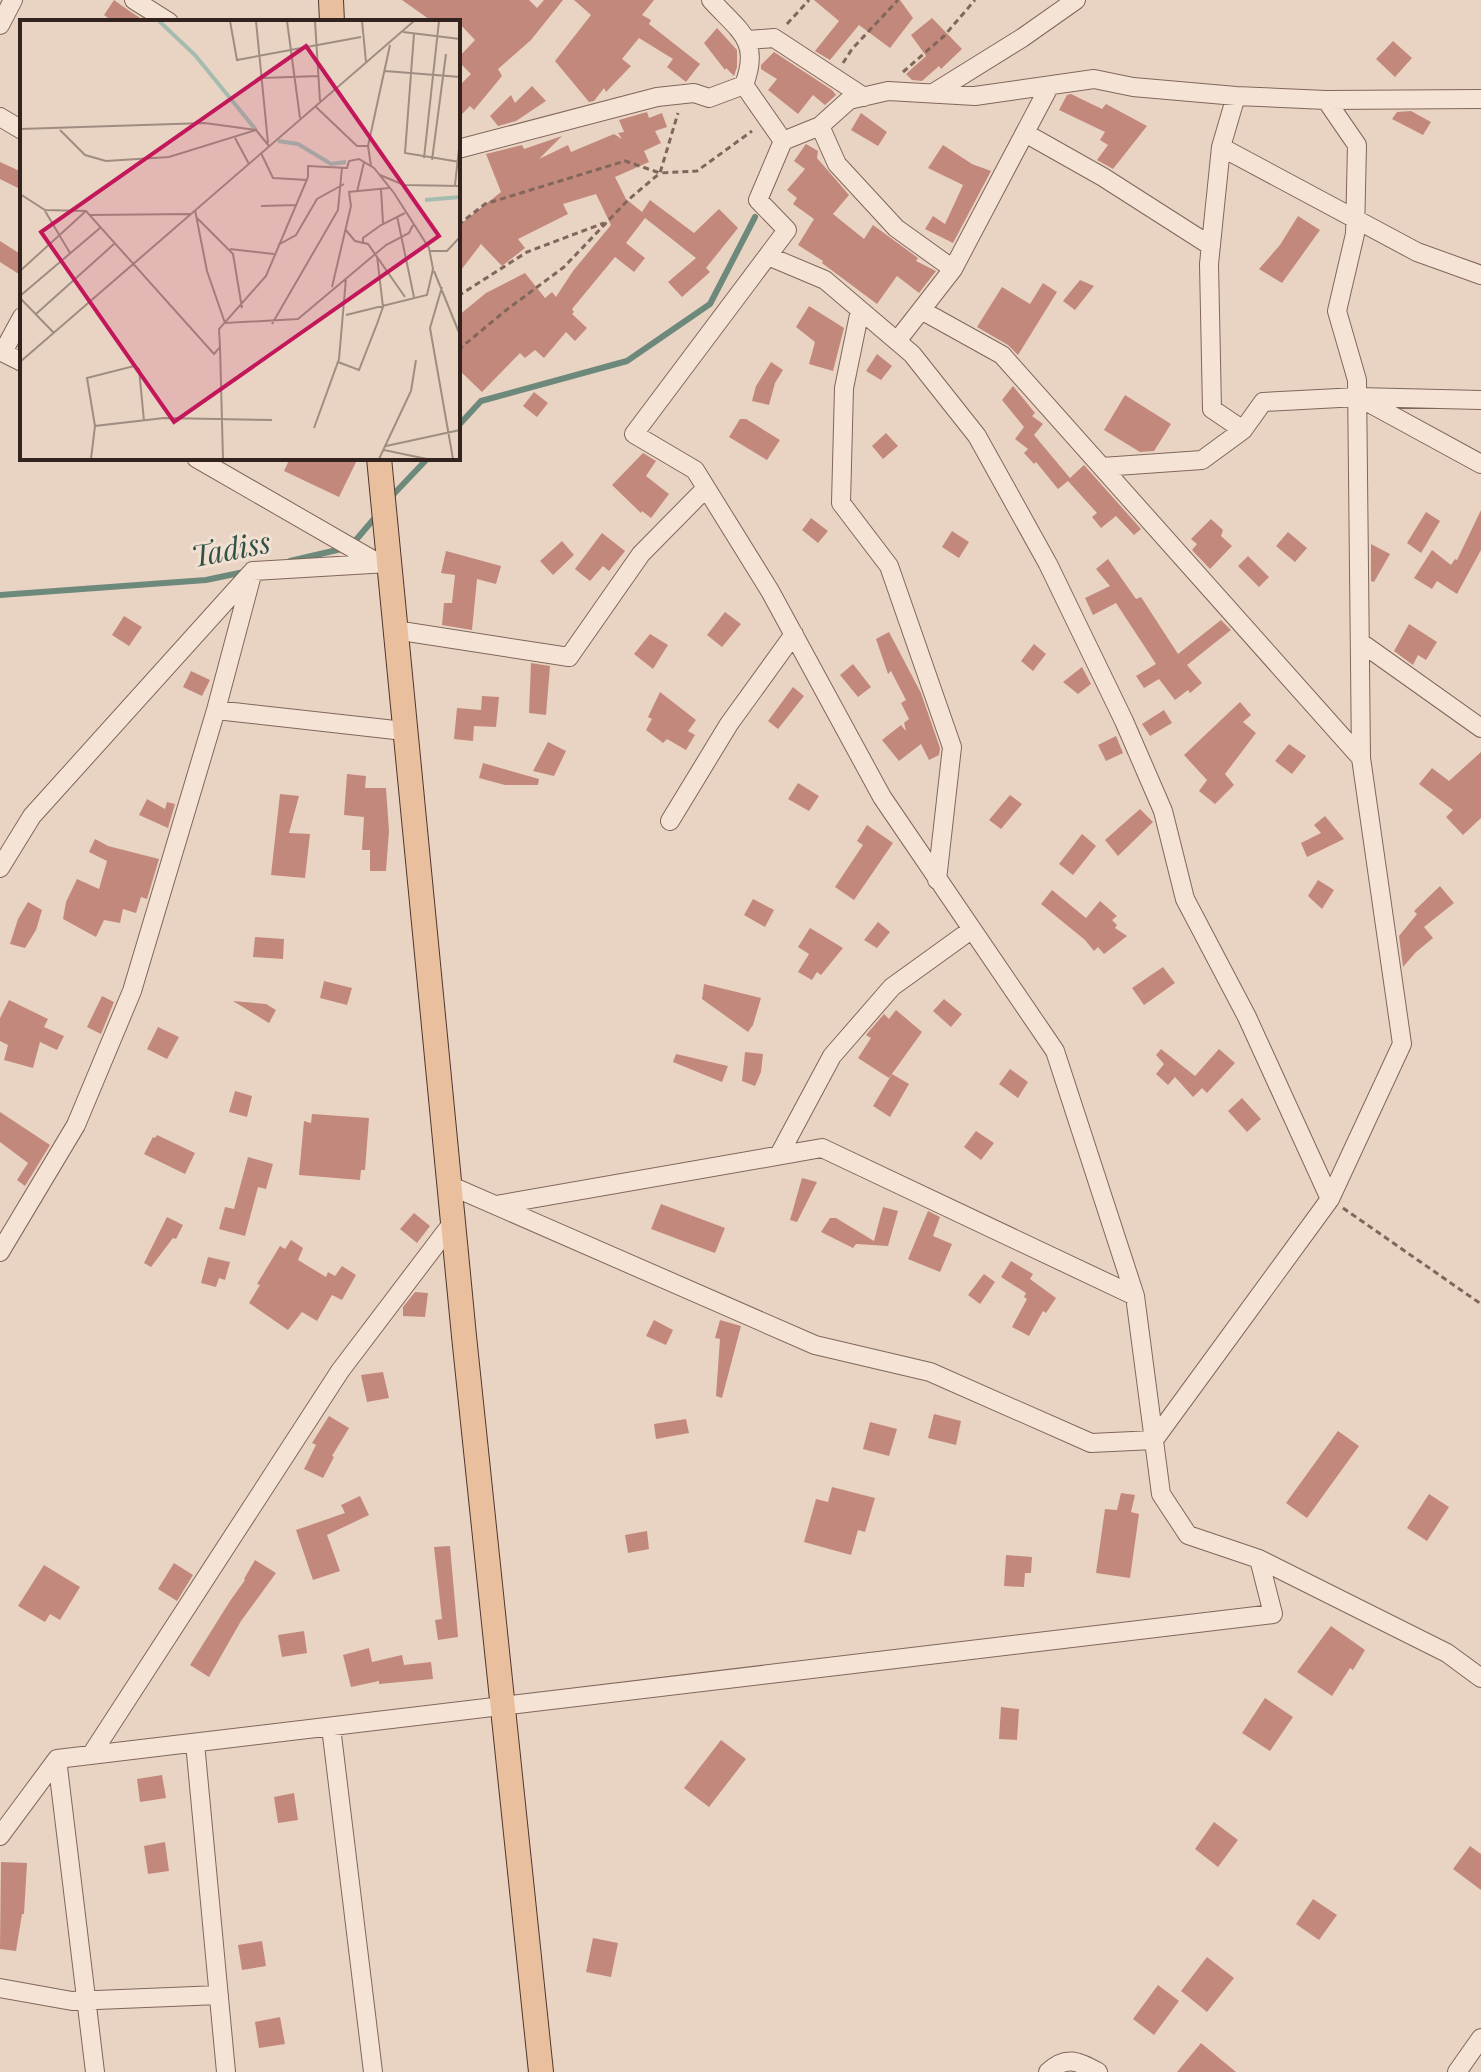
<svg xmlns="http://www.w3.org/2000/svg" width="1481" height="2072" font-family="'Playfair Display',serif">
<style>
.lines{fill:none;stroke-linecap:round;stroke-linejoin:round}
.stream{stroke:#6c897b;stroke-width:6}
.building{fill:#c3887c}
.minor-casing{stroke:#81665b;stroke-width:20}
.major-casing{stroke:#4f362f;stroke-width:26}
.path{stroke:#81665b;stroke-width:3;stroke-dasharray:6 4;stroke-linecap:butt}
.minor{stroke:#f5e3d5;stroke-width:18}
.major{stroke:#e9bf9e;stroke-width:24}
.labels{text-anchor:middle;stroke-width:6;stroke-linejoin:round;paint-order:stroke}
.water-label{font-size:30px;font-style:italic;fill:#2f5146;stroke:#f1e0d1}
.inset-river{fill:none;stroke:#a4bcaf;stroke-width:4}
.inset-road{fill:none;stroke:#a08d81;stroke-width:2}
.view{fill:#c2185b;fill-opacity:0.15;stroke:#c2185b;stroke-width:4}
.inset-edge{fill:none;stroke:#32231e;stroke-width:4}
</style>
<rect width="100%" height="100%" fill="#e9d4c3"/>
<g class="lines">
<path class="stream" d="M458 426 481 401 627 361 710 304 755 217
M389 499 428 458
M290 561 350 547 378 514
M0 595 206 580 244 572"/>
</g>
<path class="building" d="M114 0 128 10 146 22H114L104 15Z
M402 0H529L537 8 544 0H563L531 40 498 69 502 76 474 110 470 106 458 118V87L471 74 458 61V58L475 40 458 22H433Z
M574 0H654L642 15 651 20 649 24 700 64 686 82 667 67 673 59 639 38 622 59 631 66 606 92 604 88 594 101 589 102 555 61 591 15Z
M814 0H900L913 18 890 48 859 25 830 60 815 51 839 21Z
M932 18 962 49 941 69 939 66 922 81 912 80 906 74 926 56 911 35Z
M717 28 737 50V67L734 76 726 68 725 70 704 43Z
M1393 41 1412 58 1395 77 1376 59Z
M774 52 832 90 836 95 825 105 813 95 798 114 768 90 777 79 761 69V65Z
M532 86 546 101 516 121 498 126 490 116 511 95 515 103Z
M1071 94 1102 109 1106 104 1147 126 1113 169 1097 160 1108 145 1100 140 1105 132 1059 110 1067 95Z
M1411 111 1431 122 1423 135 1392 119 1397 112Z
M647 112 649 118 662 113 667 127 655 131 661 143 644 151 649 162 615 177 626 199 642 212 650 200 694 233 719 209 738 228 706 268 710 272 682 297 668 282 696 258 645 218 626 243 645 258 634 272 615 257 572 309 574 312 572 314 587 328 575 341 566 332 544 358 535 350 525 358 520 353 482 392 458 369V316L486 293 525 273 545 298 552 292 556 297 573 271 611 225 596 194 563 204 568 214 518 239 525 248 502 266 481 244 458 274V226L501 192 486 154 522 145 524 149 562 136 539 159 568 145 571 152 614 134 622 139 618 133 624 132 619 120Z
M861 113 887 132 878 146 851 130Z
M806 144 818 151 817 158 849 195 833 214 864 239 873 225 918 258 916 261 936 271 919 293 897 276 877 304 822 263 823 261 798 245 814 219 793 204 797 198 787 190 805 169 794 161Z
M943 145 972 164 991 171 953 243 925 229 933 216 945 224 963 185 928 168Z
M0 162 22 172V190L0 179Z
M1298 216 1320 230 1282 283 1259 269 1280 245Z
M0 241 22 255V276L0 262Z
M1080 280 1094 286 1075 310 1063 301Z
M1043 283 1057 292 1018 355 1008 345 977 327 1002 287 1030 304Z
M809 306 844 328 833 371 809 364 815 342 796 327Z
M877 354 892 366 881 380 866 371Z
M771 362 783 370 775 383 769 405 752 401 756 386Z
M1013 386 1035 413 1032 416 1043 424 1034 435 1070 478 1084 465 1141 529 1134 535 1116 516 1101 528 1092 517 1097 513 1068 481 1058 489 1036 462 1034 464 1024 453 1028 449 1015 439 1024 427 1002 400Z
M534 392 548 403 537 417 523 406Z
M1125 395 1171 424 1154 451 1140 452 1104 430Z
M740 419H746L780 440 767 460 729 437Z
M886 433 898 446 883 459 872 446Z
M643 453 656 461 646 476 669 494 651 518 642 511 641 513 612 485Z
M290 458H358L339 497 284 471Z
M1481 510V550L1457 594 1437 581 1432 589 1414 578 1432 550 1451 565 1455 559 1457 560Z
M1426 512 1440 521 1421 553 1407 543Z
M811 518 828 531 818 543 802 530Z
M1211 519 1223 530 1221 536 1232 546 1210 569 1192 550 1197 544 1191 539Z
M952 531 969 542 959 558 942 547Z
M1288 532 1307 548 1295 562 1276 546Z
M602 533 625 551 609 571 603 566 590 581 575 569Z
M562 541 574 555 553 575 540 561Z
M1371 544 1390 554 1374 582 1371 581Z
M446 551 501 566 496 584 477 579 472 630 442 625 444 603H452L455 575 441 573Z
M1248 556 1269 577 1259 587 1238 566Z
M1108 559 1136 599 1141 597 1178 654 1221 620 1231 630 1187 665 1202 683 1190 693 1188 690 1175 700 1159 679 1144 688 1136 676 1156 664 1116 603 1093 615 1085 598 1110 586 1096 569Z
M725 612 741 624 722 647 707 635Z
M124 616 142 627 129 646 112 635Z
M1409 624 1437 642 1426 660 1418 655 1413 665 1394 651Z
M889 632 921 693 940 748 939 755 929 760 921 744 899 761 882 740 901 725 906 731 904 723 909 719 901 703 906 700 891 671 888 674 876 639Z
M650 634 668 645 653 669 634 654Z
M1034 644 1046 654 1033 671 1021 661Z
M531 663 550 666 546 715 529 713Z
M853 664 871 687 858 697 840 675Z
M1082 667 1091 684 1078 694 1063 682Z
M191 671 210 680 202 696 183 687Z
M793 687 804 696 778 729 768 721Z
M660 692 696 720 688 731 695 735 686 750 667 739 663 743 646 730 652 719 648 717Z
M482 696 499 697 496 727 474 726 473 741 454 739 457 708 481 710Z
M1240 702 1251 715 1243 722 1256 733 1225 774 1234 785 1215 804 1199 791 1207 780 1184 755Z
M1164 710 1172 723 1150 736 1142 724Z
M1116 736 1123 753 1106 761 1098 745Z
M548 742 566 751 554 776 533 771Z
M1289 744 1306 756 1292 774 1275 761Z
M1481 752V818L1463 835 1446 817 1453 810 1419 784 1432 768 1449 781Z
M483 763 539 779 538 785H505L479 778Z
M347 774 366 776 365 788H386L389 831 386 871H370V850H362L364 817 344 815Z
M798 783 819 796 809 811 788 799Z
M280 794 299 796 289 833 310 834 305 878 271 875Z
M1010 795 1022 804 1001 829 989 820Z
M147 799 165 809 167 802 175 804 168 828 139 815Z
M1140 809 1153 822 1118 856 1105 840Z
M1325 816 1344 839 1307 857 1301 843 1321 833 1314 825Z
M867 825 893 843 854 900 835 887 863 845 857 841Z
M1082 834 1096 846 1073 875 1059 864Z
M95 839 108 846 159 859 147 899 141 897 136 913 123 909 120 923 104 920 96 937 63 919 66 902 77 879 99 889 107 861 89 852Z
M1318 880 1334 890 1322 909 1308 896Z
M1440 886 1454 903 1424 927 1433 938 1416 952 1403 967 1399 936 1417 914 1414 911Z
M1052 890 1086 918 1100 901 1117 916 1112 920 1117 925 1115 928 1127 936 1104 954 1098 947 1094 951 1085 940 1041 904Z
M753 899 774 910 765 927 744 915Z
M28 902 42 910 36 930 25 948 10 944 18 919Z
M878 922 890 932 877 948 864 940Z
M810 928 843 948 821 975 817 972 812 980 798 972 809 954 798 947Z
M255 937 284 939 283 959 253 957Z
M1163 967 1175 983 1144 1005 1132 988Z
M324 981 352 988 347 1005 320 998Z
M704 984 761 998 753 1025 748 1032 702 999Z
M102 996 114 1002 101 1034 87 1027Z
M944 999 962 1014 951 1027 933 1011Z
M9 1000 48 1019 44 1027 64 1036 57 1050 40 1042 33 1068 4 1060 8 1045 0 1041V1018Z
M233 1001 266 1004 276 1010 269 1023Z
M896 1010 922 1032 889 1078 858 1058 871 1038 866 1035 884 1014 889 1019Z
M158 1027 179 1037 167 1059 147 1049Z
M1161 1049 1195 1076 1219 1049 1235 1063 1207 1093 1202 1088 1193 1097 1175 1077 1168 1085 1156 1074 1164 1064 1156 1055Z
M745 1052 763 1054 761 1072 755 1086 742 1081Z
M676 1054 728 1066 722 1082 673 1062Z
M1010 1069 1028 1082 1018 1098 999 1084Z
M892 1074 909 1084 890 1117 873 1106Z
M235 1091 252 1096 247 1117 229 1112Z
M1242 1098 1261 1119 1247 1132 1228 1111Z
M0 1112 50 1145 25 1186 17 1180 28 1163 0 1142Z
M312 1114 369 1118 365 1170H361L360 1180 299 1175 304 1121 311 1123Z
M976 1131 994 1143 981 1160 964 1147Z
M157 1135 195 1153 185 1174 144 1154 153 1137 155 1138Z
M248 1157 273 1164 266 1189 258 1187 245 1236 219 1229 225 1207 234 1209Z
M802 1178 817 1182 797 1222 790 1220Z
M661 1204 725 1228 715 1253 651 1229Z
M883 1207 898 1211 888 1246 856 1244 853 1248 821 1232 830 1218H836L874 1241Z
M928 1211 940 1217 933 1236 952 1244 940 1272 908 1259Z
M414 1213 430 1226 417 1243 400 1229Z
M167 1217 183 1225 176 1239 173 1238 151 1267 144 1263Z
M291 1240 303 1248 298 1260 326 1277 328 1272 335 1276 342 1266 356 1275 342 1300 332 1295 317 1321 302 1312 288 1330 249 1303 260 1285 257 1284 280 1246 285 1249Z
M208 1257 230 1262 225 1280 219 1278 216 1287 201 1283Z
M1011 1261 1033 1274 1030 1279 1056 1298 1046 1313 1043 1311 1029 1336 1012 1327 1027 1299 1024 1297 1026 1293 1001 1277Z
M984 1274 995 1282 980 1304 968 1295Z
M415 1292 428 1293 425 1317 403 1316V1307Z
M654 1320 673 1330 666 1345 646 1336Z
M720 1320 741 1326 722 1398 716 1396 720 1339 715 1338Z
M383 1372 389 1398 367 1402 361 1375Z
M934 1414 961 1421 956 1445 928 1438Z
M329 1416 349 1428 332 1456 334 1457 323 1478 304 1469 316 1445 312 1443Z
M686 1419 689 1433 656 1439 654 1424Z
M870 1422 897 1429 889 1456 863 1449Z
M1338 1431 1359 1446 1307 1518 1286 1503Z
M832 1487 875 1498 865 1532 858 1530 851 1555 804 1542 816 1499 828 1502Z
M1121 1493 1135 1495 1131 1512 1139 1514 1130 1578 1096 1573 1105 1509 1117 1510Z
M1429 1494 1449 1507 1427 1541 1407 1528Z
M360 1496 369 1515 327 1535 340 1571 313 1580 296 1530 345 1513 341 1505Z
M647 1531 649 1549 628 1553 625 1535Z
M450 1546 458 1637 438 1640 435 1620 442 1619 434 1547Z
M1006 1555 1032 1557 1031 1573H1025L1024 1587 1004 1586Z
M255 1560 276 1573 241 1621 209 1677 190 1665 230 1601 245 1580 244 1579Z
M174 1563 193 1575 177 1601 158 1589Z
M44 1565 80 1587 60 1620 50 1614 45 1622 18 1606Z
M1331 1626 1365 1650 1353 1670 1350 1668 1332 1696 1297 1672Z
M304 1631 307 1653 282 1657 278 1635Z
M369 1648 372 1662 402 1655 404 1665 431 1662 433 1679 379 1684V1681L351 1687 343 1655Z
M1265 1698 1293 1717 1270 1751 1242 1733Z
M1001 1707 1019 1709 1017 1740 999 1739Z
M721 1740 746 1759 709 1807 684 1788Z
M162 1775 166 1798 140 1802 137 1779Z
M294 1793 298 1820 278 1823 274 1797Z
M1214 1822 1238 1840 1218 1867 1195 1849Z
M165 1842 169 1871 148 1874 144 1846Z
M1470 1846 1481 1854V1890L1453 1869Z
M1 1862 27 1863 24 1914H22L16 1951 0 1949Z
M1313 1899 1337 1915 1319 1940 1296 1924Z
M593 1938 618 1943 611 1977 586 1972Z
M262 1941 266 1966 242 1970 238 1945Z
M1207 1957 1234 1978 1207 2012 1181 1991Z
M1158 1985 1179 2001 1154 2035 1133 2019Z
M280 2017 285 2044 259 2048 255 2022Z
M1201 2043 1236 2072H1177Z"/>
<g class="lines">
<defs>
<path id="minor" d="M134 0 169 22
M0 25 13 0
M748 40 774 38 864 97
M744 85 783 141
M935 92 1022 38 1076 0
M1236 96 1221 147 1209 264 1212 409 1243 430
M0 117 22 130
M820 126 837 164 896 228 953 269
M1025 133 1103 177 1211 246
M1221 147 1417 252 1481 275
M458 149 657 97 694 93 709 98 744 85C761 40 739 31 711 0
M768 256 825 280 912 354 977 436 1048 564 1124 721 1163 811 1185 899 1247 1017 1330 1199
M860 310 844 388 841 503 889 566 952 747 937 880
M921 310 1002 355 1361 758
M897 341 953 269 1049 87
M0 351 22 362
M3 352 22 317
M1360 398 1481 464
M196 458 380 564
M1102 467 1202 460 1243 430 1263 402 1358 397 1481 400
M395 630 569 657 641 554 706 488
M1360 642 1481 728
M216 710 404 731
M670 821 729 724 794 634
M0 868 32 816 251 573
M779 1155 832 1056 892 987 971 930
M449 1185 815 1345 930 1372 1091 1443 1154 1440 1330 1199 1402 1044 1361 758 1357 380 1337 311 1355 234 1357 145 1326 100
M496 1205 822 1148 1135 1296
M0 1252 76 1125 132 991 216 710 253 571 388 563
M1259 1559 1447 1653 1481 1678
M331 1727 373 2072
M195 1743 226 2072
M91 1755 340 1371 453 1222
M57 1759 95 2072
M0 1836 57 1759 1273 1614 1259 1559 1188 1535 1161 1494 1135 1296 1055 1051 882 797 770 591 695 470 634 434 787 230 758 200 783 141 820 126 849 100 888 91 975 96 1094 79 1133 87 1236 96 1326 100 1481 99
M0 1988 72 2001 219 1995
M1048 2072C1066 2055 1078 2061 1098 2072
M1457 2072 1481 2038"/>
<path id="major" d="M331 0 332 22
M379 458 464 1336 541 2072"/>
</defs>
<use href="#minor" class="minor-casing"/>
<use href="#major" class="major-casing"/>
<path class="path" d="M787 24 809 0
M843 63 852 49 898 0
M903 72 944 36 975 0
M458 225 485 204 625 161 660 173 697 171 752 131
M458 296 527 252 604 223
M458 350 505 311 564 267 628 200 660 173 678 113
M1343 1208 1481 1304"/>
<use href="#minor" class="minor"/>
<use href="#major" class="major"/>
</g>
<g class="labels">
<g class="water-label">
<text transform="translate(231 550) rotate(-11)" y="10">Tadiss</text>
</g>
</g>
<g transform="translate(20 20)">
<rect width="440" height="440" fill="#e9d4c3"/>
<path class="inset-river" d="M139 1 175 35 236 110M258 121 278 124 311 144 326 142M405 180 440 177"/>
<path class="inset-road" d="M210 1 217 40 341 17M236 1 248 123M267 1 280 98M295 1 300 81M342 1 346 42M383 12 440 19M394 14 385 133 440 142M365 51 440 57M242 58 299 56M295 86 337 126H348M0 109 185 103 236 110M40 110 65 135 86 141 149 137 236 110 249 126M215 118 229 144M241 133 253 158 287 160M404 138 419 1M412 140 426 34M351 146 348 126 370 25M360 155 384 165 440 166M435 165 440 119M361 169 363 203M328 172 369 168M337 172 344 142M0 174 25 190 66 191 194 334 200 327 199 309 246 256 288 157V146L327 148 329 141 339 139 354 148 374 173 409 228 413 249 407 275 326 295M241 186 276 185M175 190 187 251 205 303 278 299 366 225 389 213 393 205M25 191 50 233M70 195 170 194M377 196 394 277M177 198 213 234 222 288M325 209 335 221 348 224 385 277M343 224V218L361 205 385 193M258 225 276 215 297 179 324 164M210 229 254 234M409 231H427L440 217M0 251 66 191M414 251 440 315M312 267 331 186 329 172M422 267 410 308 433 439M0 276 80 208M0 278 34 313M16 294 94 224M252 304 318 190 322 147M200 327 203 439M0 342 394 1M318 342 339 350 357 304 363 287 357 236M75 406 67 358 114 346 119 349 124 401M294 408 319 339 326 258M366 426 440 410M364 430 407 439M71 439 75 406 144 398 252 400M359 439 391 371 396 340"/>
<path class="view" d="M286 26 419 216 154 402 21 212Z"/>
<rect width="440" height="440" class="inset-edge"/>
</g>
</svg>
